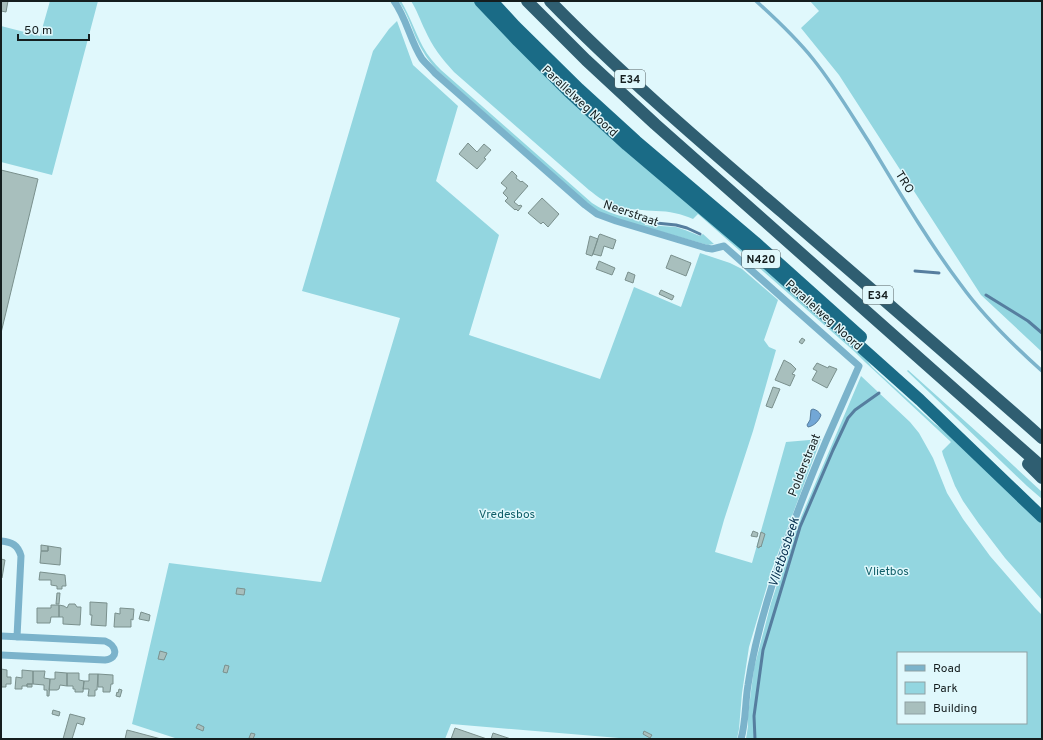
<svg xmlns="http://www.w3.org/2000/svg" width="1043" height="740" font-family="Overpass,sans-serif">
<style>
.green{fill:#93d6e0;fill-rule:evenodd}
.water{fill:#72a7d6;stroke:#567e9f}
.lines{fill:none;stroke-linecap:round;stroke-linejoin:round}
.stream{stroke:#567e9f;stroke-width:3}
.building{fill:#a8bfbd;stroke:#7a908d}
.service{stroke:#7bb3cb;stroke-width:3.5}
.minor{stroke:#7bb3cb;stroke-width:7}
.trunk{stroke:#1a6b86;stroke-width:12}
.motorway{stroke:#2f5e71;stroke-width:12}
.labels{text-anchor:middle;stroke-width:3;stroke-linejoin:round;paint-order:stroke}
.shield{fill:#e0f8fc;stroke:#525f61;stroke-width:1}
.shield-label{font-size:11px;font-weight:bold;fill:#151e1f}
.street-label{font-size:12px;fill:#151e1f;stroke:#e0f8fc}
.park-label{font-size:12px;fill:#105f69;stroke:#e0f8fc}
.water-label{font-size:13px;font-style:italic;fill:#052f4e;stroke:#e0f8fc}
</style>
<rect width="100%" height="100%" fill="#e0f8fc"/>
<path class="green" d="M50 1H98L52 175 1 162V26L40 36Z
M398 1H401C410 16 415 32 423 47 428 56 434 63 441 70L592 203C608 214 626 218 644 220L645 225 676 227 685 230 700 236 703 234 714 244 708 245 704 244 621 220 599 212 590 206 439 72C429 62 422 51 416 38 411 26 407 12 398 1Z
M411 1H476L860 351 872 367 935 424 950 434 1042 523V600L1005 558 979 524 963 501 955 486 943 455 942 451 951 442 865 362 855 352 698 214 693 219C682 214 669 211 656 211 644 210 631 210 619 207 607 204 598 197 589 190L454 72C442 59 432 46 425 30 420 20 417 10 411 1Z
M810 1H1042V352L981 295 839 75 801 28 819 11Z
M397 21 413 65 458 106 436 181 499 235 469 335 600 379 634 287 681 307 700 253 730 263 742 269 778 300 764 340 769 347 776 350 753 431 724 520 715 552 752 563 786 442 821 439 772 569 749 647 742 693 739 729 737 739H631L451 724 445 739H178L132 724 169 563 321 582 400 318 302 291 373 51 389 29Z
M908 370 987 441 1042 492V499L1027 486 907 371Z
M861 376 910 422 919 433 933 458 947 493 963 519 990 556 1035 608 1042 615V739H746L748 726V715L754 668 771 603 793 536ZM898 653H1026V723H898Z"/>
<path class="water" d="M813 409C817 410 819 412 821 415 819 421 814 426 808 427L807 425 810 420 811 410Z"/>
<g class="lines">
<path class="stream" d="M646 222 676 225 687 228 700 234
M915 271 939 273
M986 295 1028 321 1042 333
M755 739 754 716 763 650 800 527 833 450 848 418 855 410 879 393"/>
</g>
<path class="building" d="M1 1H8L6 12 1 11Z
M468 143 477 152 484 144 491 150 484 158 486 159 477 169 459 154Z
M1 170 38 179 1 333Z
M512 171 517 176 516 178 521 182 522 181 528 186 514 202 519 206 520 205 522 206 518 211 516 209 515 210 505 201 508 198 503 193 507 188 501 183Z
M542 198 559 214 548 227 543 222 541 224 528 213Z
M600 234 616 240 613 249 604 246 601 256 593 254 599 235Z
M590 236 598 239 592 256 586 254Z
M671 255 691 263 686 276 666 268Z
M599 261 615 268 612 275 596 269Z
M628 272 635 275 633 283 625 280Z
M661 290 674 296 672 300 659 294Z
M802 338 805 340 802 344 799 342Z
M784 360 791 364 796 369 792 374 795 375 790 386 775 380Z
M817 363 828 368 829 366 837 369 827 388 812 380 817 371 813 369Z
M773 387 780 389 772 408 766 406Z
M753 531 758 533 757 537 751 536Z
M761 532 765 534 761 547 760 546 759 548 757 547Z
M41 545 48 546V551H41Z
M48 546 61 548 60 565 40 563 41 551H48Z
M1 559 5 560 2 578H1Z
M40 572 65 575 66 586H62V589H57V586L51 585V580H39Z
M237 588 245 589 244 595 236 594Z
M57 593H60L59 604H56Z
M90 602 107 603 106 626 91 625 92 615H90Z
M69 604H75L77 607H81L80 625 63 624V617H59V605L64 606 67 608Z
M51 605H59V617H51L50 623H37V608H51Z
M120 608 134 609 133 620 131 619V627H114L115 613 120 614Z
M141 612 150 615 149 621 139 619Z
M160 651 167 653 164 660 158 659Z
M225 665 229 666 227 673 223 672Z
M1 669 7 670V677H11V684H6V687H1Z
M22 670 33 671V684H27V686H22V689H15L16 677 22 678Z
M33 671H45L44 678 50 679 49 696H47V690H44V685L33 684Z
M55 672 67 673V686L60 685 59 689 57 690H49L50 679H55Z
M67 673H79V680L84 681 83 692H75V689H73V686H67Z
M89 674H98L97 690H95V696H88L89 689H83L84 681H89Z
M98 674 113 675V684H111L110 692H103V687H98Z
M27 684H32V687H27Z
M119 689 122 690 120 697 116 696 117 692 118 693Z
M53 710 60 712 59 716 52 714Z
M70 714 85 718 83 725 77 723 72 739H63Z
M198 724 204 727 203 731 196 728Z
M455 728 487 739H451Z
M127 730 131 731 161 739H125Z
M644 731 652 735 650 738 643 734Z
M251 733 255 734 253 739 249 738Z
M493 733 511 739H491Z"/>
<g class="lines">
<path class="service" d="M756 1C776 19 796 38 813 59 834 85 851 114 869 142 898 190 927 240 961 285 984 317 1013 345 1042 371"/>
<path class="minor" d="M394 1C407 19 410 41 422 59 426 64 431 68 435 73L585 205 597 214 616 221 706 248 712 249 724 246 859 366C848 391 837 416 826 441 804 493 783 547 767 602 759 629 752 657 748 685 745 703 746 722 741 739
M1 541C12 542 18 545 21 556L17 637
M1 636 105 641C116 645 120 658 105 660L1 655"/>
<path class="trunk" d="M480 1 518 41 568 91 627 145 765 262 872 357 920 400 1042 517
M492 1 515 26 579 89 636 141 755 242 861 337"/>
<path class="motorway" d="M527 1 586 60 655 124 1042 467
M550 1C623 76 703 144 782 212 869 287 956 362 1042 438
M1028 464 1042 478"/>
</g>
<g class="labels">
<g class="shield">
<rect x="615" y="70" width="30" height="18" rx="3"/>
<rect x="742" y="250" width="38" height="18" rx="3"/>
<rect x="863" y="286" width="30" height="18" rx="3"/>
</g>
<g class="shield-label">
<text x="630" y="83">E34</text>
<text x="761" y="263">N420</text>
<text x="878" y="299">E34</text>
</g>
<g class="street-label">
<text transform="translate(580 101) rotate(43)" y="4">Parallelweg Noord</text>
<text transform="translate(905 182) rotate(58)" y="4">TRO</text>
<text transform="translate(631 213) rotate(19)" y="4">Neerstraat</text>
<text transform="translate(824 315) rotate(42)" y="4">Parallelweg Noord</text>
<text transform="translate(804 465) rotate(-68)" y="4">Polderstraat</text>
</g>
<g class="park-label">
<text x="507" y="518">Vredesbos</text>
<text x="887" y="575">Vlietbos</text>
</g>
<g class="water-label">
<text transform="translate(783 552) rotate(-72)" y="5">Vlietbosbeek</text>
</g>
</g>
<rect width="1043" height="740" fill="none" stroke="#151e1f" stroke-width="4"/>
<rect x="897" y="652" width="130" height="72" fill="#e0f8fc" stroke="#8fa1a4"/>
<rect x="905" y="665" width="20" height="6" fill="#7bb3cb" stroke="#8fa1a4"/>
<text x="933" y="672" font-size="12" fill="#151e1f">Road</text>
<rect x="905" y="682" width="20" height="12" fill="#93d6e0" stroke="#8fa1a4"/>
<text x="933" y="692" font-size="12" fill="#151e1f">Park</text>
<rect x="905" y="702" width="20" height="12" fill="#a8bfbd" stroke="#8fa1a4"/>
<text x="933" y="712" font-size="12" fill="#151e1f">Building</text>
<path d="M18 34v6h71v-6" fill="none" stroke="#151e1f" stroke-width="2"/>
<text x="24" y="34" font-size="12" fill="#151e1f" stroke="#e0f8fc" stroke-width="3" paint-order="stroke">50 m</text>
</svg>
